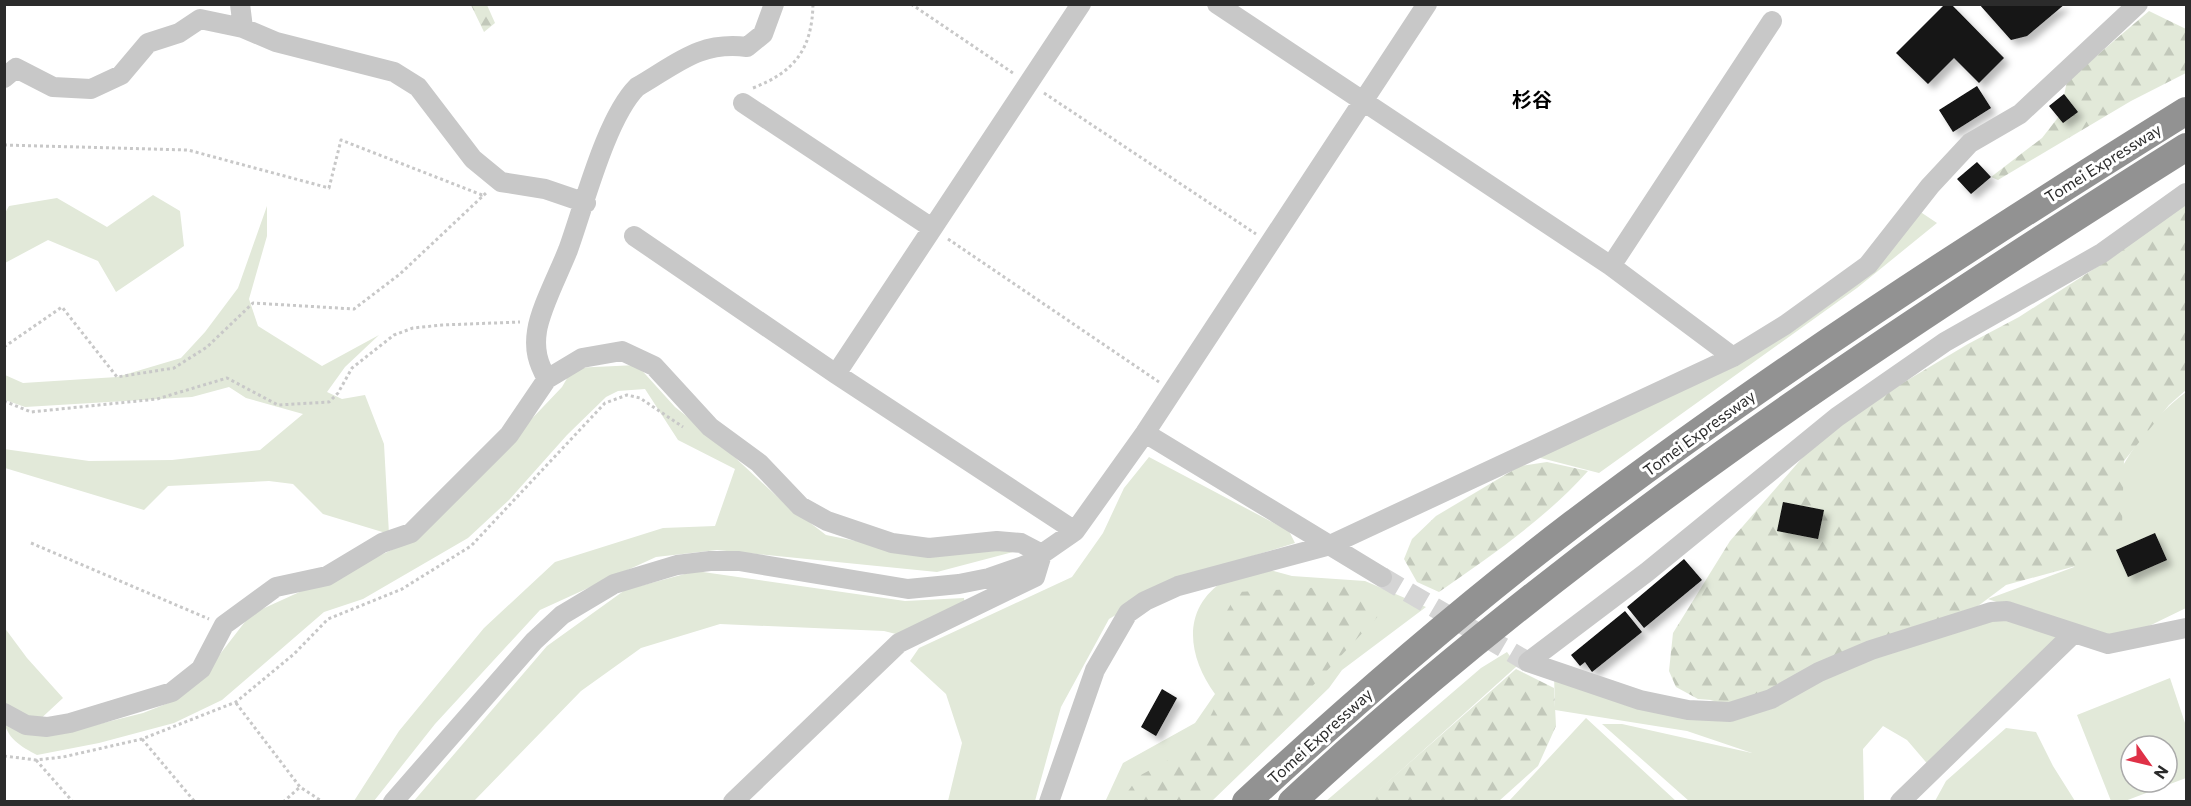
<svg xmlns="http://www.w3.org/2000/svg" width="2191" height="806" font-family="Commissioner,'Noto Sans JP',sans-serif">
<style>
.green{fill:#e2e9d9;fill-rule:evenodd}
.forest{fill:url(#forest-firs)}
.building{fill:#121212;filter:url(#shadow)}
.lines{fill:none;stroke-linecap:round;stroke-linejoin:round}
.minor-tunnel{stroke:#d5d5d5;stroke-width:20;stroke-dasharray:20 10;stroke-linecap:butt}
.path{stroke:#c8c8c8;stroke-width:3;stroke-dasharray:3 3;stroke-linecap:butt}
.minor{stroke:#c8c8c8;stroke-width:20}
.highway{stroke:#929292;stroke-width:28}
.labels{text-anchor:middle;stroke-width:6;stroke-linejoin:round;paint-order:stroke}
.street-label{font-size:16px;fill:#2b2b2b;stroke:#fff}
.quarter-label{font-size:20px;font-weight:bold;fill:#000;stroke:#fff}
</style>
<defs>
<pattern id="forest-firs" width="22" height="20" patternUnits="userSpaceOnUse" patternTransform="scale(1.5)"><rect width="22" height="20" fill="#e2e9d9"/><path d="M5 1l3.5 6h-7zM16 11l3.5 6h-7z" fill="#c2c8ba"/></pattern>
<filter id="shadow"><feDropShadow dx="5.5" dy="5.5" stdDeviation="3" flood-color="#0004"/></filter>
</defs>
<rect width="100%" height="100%" fill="#fff"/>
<path class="green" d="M153 195 180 211 184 246 116 292 98 261 48 240 5 263V213L9 206 57 198 107 227Z
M267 206V236L249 299 258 326 322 366 379 335 345 367 327 392 342 399 365 395 384 444 389 534 323 514 293 484 269 481 168 486 144 510 5 468 4 449 89 461 172 460 260 450 303 414 246 398 229 387 192 397 25 407 5 400V375L23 383 117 377 181 358 205 332 238 288Z
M1919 211 1937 223 1857 288 1599 473 1533 456 1725 371Z
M637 365 675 407 714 438 783 502 826 535 921 554 994 549 1013 552 937 572 717 550 656 557 540 610 435 724 374 801H354L399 731 484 628 555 562 663 528 715 526 735 469 678 440 645 389 618 391 606 397 567 435 509 500 468 538 363 599 324 612 222 700 174 723 99 743 37 755C22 747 5 738 4 718L67 732 143 713 171 702 200 680 251 614 418 538 562 387 573 368Z
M2186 392V608L2114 643 1988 599 2074 567C2103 504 2129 434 2186 392Z
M1149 457 1289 531 1295 543 1175 580 1109 619 1061 707 1035 801H948L962 743 946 694 910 661 919 648 1072 577 1103 533 1124 488Z
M1270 570 1292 576 1365 581 1426 607 1342 670 1329 688 1212 801 1105 802 1123 763 1195 723 1215 694C1188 657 1180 609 1225 580 1236 573 1257 572 1270 570Z
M696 571 905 601 964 598 966 612 908 637 884 631 720 624 641 648 581 691 474 801 413 802 547 646 625 590Z
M1995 611 2073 634 1931 768 1907 740 1883 726 1863 749 1864 801H1689L1602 724H1622L1752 753 1687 731 1555 710 1554 674 1693 705 1842 670Z
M4 627 27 658 63 698 35 724 5 707Z
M1507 652 1517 666 1367 801 1325 802 1481 668Z
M2170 678 2186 726V778L2125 801H2111L2077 715ZM2131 746H2167V782H2131Z
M1586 718 1676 801H1509Z
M2006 728 2036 732 2053 766 2075 801H1935L1946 781Z"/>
<path class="forest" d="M471 5H487L495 23 484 32Z
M2149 11 2186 29V73L2131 101 1998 180 1991 177 2042 138 2060 115 2067 81Z
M2186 198V390L2169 405 2124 461 2122 526 2083 564 2006 585 1966 615 1738 702 1698 699 1676 687 1669 671 1673 633 1730 541 1829 427 1968 344 2019 317 2114 256Z
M1547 462 1588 471C1545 519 1492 555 1439 592L1417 582 1404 559 1412 539 1436 516 1520 466Z
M1359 585 1383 611 1275 726 1195 801H1121L1139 776 1196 745 1225 687 1214 633 1238 592Z
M1516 669 1554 688 1556 726 1538 766 1499 801H1366Z"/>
<path class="building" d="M1945 4H1951L2004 58 1979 83 1954 58 1928 84 1896 53Z
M1979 4H2065L2027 36 2011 40Z
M1977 86 1991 108 1953 132 1939 110Z
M2064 94 2078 112 2063 123 2049 106Z
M1977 162 1991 177 1971 194 1957 179Z
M1783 502 1824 510 1818 539 1777 531Z
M2155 533 2167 560 2128 577 2116 550Z
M1684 559 1702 580 1644 628 1627 607Z
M1625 611 1642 632 1592 672 1585 662 1580 666 1571 655Z
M1162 689 1177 698 1156 736 1141 727Z"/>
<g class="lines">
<path class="minor-tunnel" d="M1382 577 1528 662"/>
<path class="path" d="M911 4 1013 73
M753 88C794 72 812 50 813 4
M1044 93 1256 234
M4 145 188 150 329 188 341 140 482 195 484 193
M948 239 1159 382
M4 347 62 307 117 377 174 368 207 347 253 303 354 309 400 274 486 193
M4 401 31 412 157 399 227 378 278 405 329 402 338 393 352 368 394 335 413 328 442 325 520 322
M31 543 209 619
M236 703 300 787 323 802
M142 739 195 802
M4 756 36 760 63 757 142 739 236 702 294 654 328 619 402 589 471 546 605 403 627 395 640 398 683 427
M36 760 73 802
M283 802 300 787"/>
<path class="minor" d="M240 4 243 28
M1217 4 1611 266 1733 357
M4 78 16 68 53 87 91 89 121 75 148 43 179 33 200 19 243 28 276 42 394 72 418 87 473 159 501 182 545 189 586 203
M743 103 932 228
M634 236 836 374 1075 531
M1611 266 1772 21
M836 374 1081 4
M547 379C538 363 534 350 537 331 540 309 559 273 568 250 584 206 606 118 637 87 677 64 699 41 747 47L763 34 774 4
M1145 433 1382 577
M1528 662 1647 572 1837 417 1945 342 2102 253 2186 193
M1528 662 1640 700 1688 710 1730 712 1771 699 1819 672 1871 650 1991 612 2007 611 2108 644 2186 628
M4 713 26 725 47 727 70 723 172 692 201 669 224 625 276 587 327 576 382 543 411 533 509 435 547 379 582 358 622 351 654 366 710 427 759 463 800 506 827 521 892 543 929 548 997 541 1021 543 1042 554 1035 577 899 643 733 802
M393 802 534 641 562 615 614 584 677 565 710 561H739L908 589 959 584 989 578 1026 565 1075 531 1145 433 1427 4
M1049 802 1095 670 1128 613 1145 601 1178 586 1330 545 1733 357 1785 325 1868 265 1930 186 1970 143 2020 114 2138 4
M1900 802 2073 634"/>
<path class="highway" d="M1246 802C1351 705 1459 611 1573 524 1770 375 1977 241 2186 111
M1292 802C1564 549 1873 344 2186 147"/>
</g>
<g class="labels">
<g class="street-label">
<text transform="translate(2103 163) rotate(-32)" y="6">Tomei Expressway</text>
<text transform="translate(1699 433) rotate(-36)" y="6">Tomei Expressway</text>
<text transform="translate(1320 736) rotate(-42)" y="6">Tomei Expressway</text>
</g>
<g class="quarter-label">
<text x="1532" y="107">杉谷</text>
</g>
</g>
<rect width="2191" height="806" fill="none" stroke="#2b2b2b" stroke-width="12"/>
<g transform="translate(2149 764) rotate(124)"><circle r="28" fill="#ffffff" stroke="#aaaaaa" stroke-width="1.5"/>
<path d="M0-4.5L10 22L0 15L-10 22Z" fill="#df3147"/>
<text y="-9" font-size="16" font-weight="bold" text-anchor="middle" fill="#2b2b2b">N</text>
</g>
</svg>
